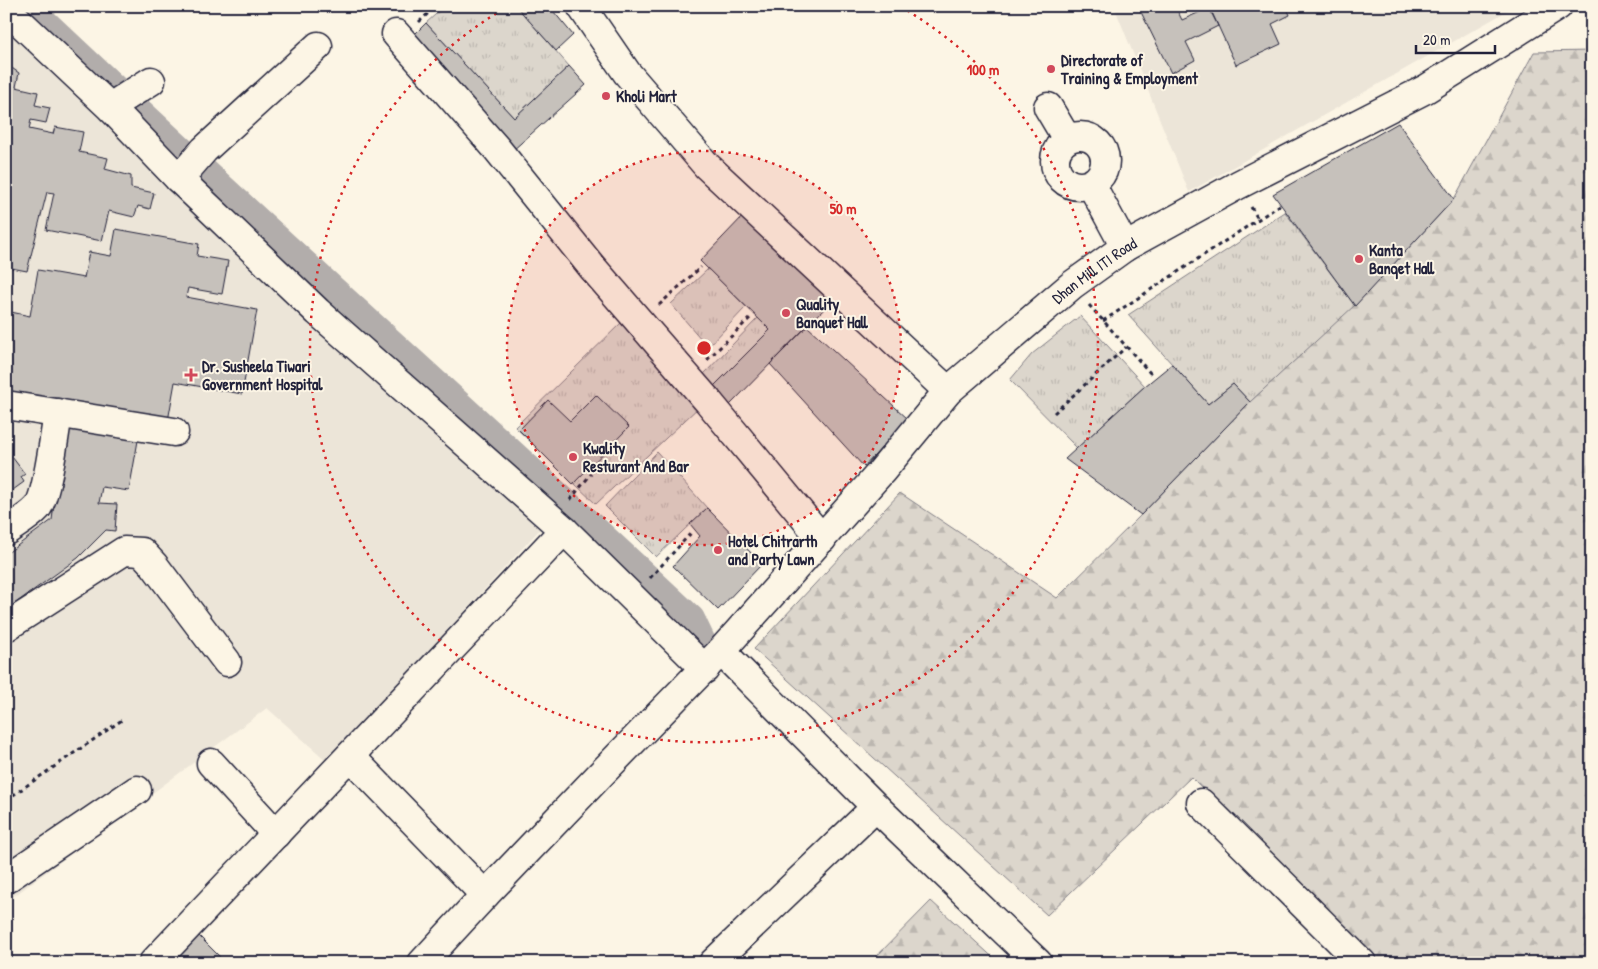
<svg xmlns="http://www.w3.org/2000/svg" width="1598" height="969" font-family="'Patrick Hand',sans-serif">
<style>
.built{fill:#ece5d8}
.grass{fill:url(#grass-tufts);stroke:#7f7c84}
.forest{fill:url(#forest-firs);stroke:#7f7c84}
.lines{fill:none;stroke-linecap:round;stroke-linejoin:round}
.canal{stroke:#b2adab;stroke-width:28}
.building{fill:#c6c1bb;stroke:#22223b}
.minor-casing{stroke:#22223b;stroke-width:31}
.major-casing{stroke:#22223b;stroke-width:31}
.path{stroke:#22223b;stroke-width:3;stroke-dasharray:4 4;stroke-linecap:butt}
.minor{stroke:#fcf5e5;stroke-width:28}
.major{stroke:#fcf5e5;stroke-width:28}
.ring{fill:none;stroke:#d62828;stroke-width:2.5;stroke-dasharray:2.5 5}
.poi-dot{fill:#d1495b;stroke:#fcf5e5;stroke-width:2}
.labels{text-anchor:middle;stroke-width:4;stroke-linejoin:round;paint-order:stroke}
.poi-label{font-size:16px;font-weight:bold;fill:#22223b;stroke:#fcf5e5;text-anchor:start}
.street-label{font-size:16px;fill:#22223b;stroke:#fcf5e5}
.centre{fill:#d62828;stroke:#fcf5e5;stroke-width:2.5}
.ring-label{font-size:15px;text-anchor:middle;font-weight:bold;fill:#d62828;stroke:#fcf5e5;stroke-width:4;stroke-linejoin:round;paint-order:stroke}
</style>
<defs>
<pattern id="grass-tufts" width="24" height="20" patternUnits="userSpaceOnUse" patternTransform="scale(1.25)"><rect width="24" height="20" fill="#dcd6cc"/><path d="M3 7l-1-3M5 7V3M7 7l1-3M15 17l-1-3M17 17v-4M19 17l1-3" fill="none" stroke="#bcb7b0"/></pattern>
<pattern id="forest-firs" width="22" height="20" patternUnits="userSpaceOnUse" patternTransform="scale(1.25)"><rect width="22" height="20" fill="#dcd6cc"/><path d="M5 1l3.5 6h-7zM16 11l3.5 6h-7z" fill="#bcb7b0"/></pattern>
</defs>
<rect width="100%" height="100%" fill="#fcf5e5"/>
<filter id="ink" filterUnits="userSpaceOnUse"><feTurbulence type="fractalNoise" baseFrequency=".02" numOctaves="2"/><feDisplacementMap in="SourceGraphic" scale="10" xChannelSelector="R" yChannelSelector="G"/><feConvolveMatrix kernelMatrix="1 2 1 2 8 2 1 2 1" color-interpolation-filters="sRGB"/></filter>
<g filter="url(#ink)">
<path class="built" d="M1114 6H1516L1189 192Z
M6 21 542 527 327 761 267 708 6 902Z"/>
<path class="grass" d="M445 6H516L569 66 514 118 426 23Z
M1285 212 1355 306 1250 402 1233 384 1208 404 1128 315Z
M708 269 746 307 708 347 671 304Z
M1080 316 1145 386 1077 448 1010 380 1032 354Z
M626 318 701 405 596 504 515 427Z
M758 318 770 330 714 386 704 374Z
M657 452 707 508 656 557 605 506Z"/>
<path class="forest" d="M1592 51V963H1382L1191 777 1047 915 754 649 900 493 1057 598 1141 515 1250 402 1355 305 1454 199 1534 52Z
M931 901 999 963H870Z"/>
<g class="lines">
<path class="canal" d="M27 6C245 214 472 413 691 619L701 640"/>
</g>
<path class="building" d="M516 6H549L573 35 556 51Z
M1138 6H1175L1182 20 1209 8 1218 26 1186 42 1195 60 1171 73Z
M1209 6H1286L1290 15 1272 24 1281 44 1236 65Z
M426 23 514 118 569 66 586 85 512 151 411 38Z
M6 64 19 73 16 87 38 92 35 105 50 108 46 123 31 120 29 129 53 134 55 127 83 132 79 152 108 158 105 169 131 176V188L154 193 150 209 138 206 134 217 109 211 102 241 46 230 54 193 47 192 27 271 6 267Z
M1398 123 1454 199 1355 306 1273 194Z
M745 214 832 301 730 405 714 386 770 330 700 261Z
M116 229 199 244 197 256 228 261 222 294 188 288 186 297 257 310 242 394 175 382 168 421 7 393 11 370 6 369V311L30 316 38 270 84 278 89 252 111 256Z
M807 326 908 419 864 467 770 364Z
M1172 364 1208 404 1233 384 1250 402 1141 515 1065 459 1145 386Z
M596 395 629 427 573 484 519 430 548 400 570 421Z
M64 423 139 435 129 491 102 487 99 503 117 504 115 531 106 530 78 558 6 610V554L52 520Z
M6 449 25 474 21 477 24 482 6 495Z
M707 508 762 564 718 610 673 566 700 536 690 524Z
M196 933 226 963H168Z"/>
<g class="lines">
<defs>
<g id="minor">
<path d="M581 6 627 73 707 166 948 391"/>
<path d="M6 9 112 109 179 179 318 312 564 530 705 669"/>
<path d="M396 34 497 149 592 267 708 401 822 539"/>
<path d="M1048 107 1067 139"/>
<path d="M112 109 121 100 151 81"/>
<circle cx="1080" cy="161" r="25"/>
<path d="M179 179 204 150 318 46"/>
<path d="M1091 184 1125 247"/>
<path d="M6 405 174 432"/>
<path d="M6 531C16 524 29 517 37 508 47 496 55 432 58 413"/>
<path d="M6 627 124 551 142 552 154 565 227 662"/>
<path id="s1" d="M721 651 881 472 948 391 1072 285 1125 247 1238 185 1426 89 1558 6"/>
<path d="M350 756 485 895"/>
<path d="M211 763 276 834"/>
<path d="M1201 803 1362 963"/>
<path d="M6 879 137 790"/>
<path d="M153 963 564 530"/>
<path d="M713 963 876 807"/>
</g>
<path id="major" d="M422 963 485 895 598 777 721 651 876 807 1038 963"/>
</defs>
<use href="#minor" class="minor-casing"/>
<use href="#major" class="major-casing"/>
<path class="path" d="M419 22 436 6
M1251 207 1258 219
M659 305 701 267
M1089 305 1152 375
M1103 321 1280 205
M707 360 750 318
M1054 413 1126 347
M570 500 591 474
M650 578 691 533
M6 800 122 720"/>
<use href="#minor" class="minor"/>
<use href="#major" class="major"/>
</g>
</g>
<circle cx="704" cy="348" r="197" fill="#d62828" fill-opacity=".12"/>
<g class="ring">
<circle cx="704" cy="348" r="197"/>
<path d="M901 7A394 394 0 1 1 507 7"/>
</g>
<g class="poi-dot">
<circle cx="1051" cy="69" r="5"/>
<circle cx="606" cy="96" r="5"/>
<circle cx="1359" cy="259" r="5"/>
<circle cx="786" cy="313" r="5"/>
<path d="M188.5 367.5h5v5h5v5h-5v5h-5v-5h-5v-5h5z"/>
<circle cx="573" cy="457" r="5"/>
<circle cx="718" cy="550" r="5"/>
</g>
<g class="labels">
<g class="poi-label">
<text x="1061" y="66">Directorate of<tspan x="1061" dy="18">Training &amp; Employment</tspan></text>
<text x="616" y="102">Kholi Mart</text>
<text x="1369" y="256">Kanta<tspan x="1369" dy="18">Banqet Hall</tspan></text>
<text x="796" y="310">Quality<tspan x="796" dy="18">Banquet Hall</tspan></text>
<text x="202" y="372">Dr. Susheela Tiwari<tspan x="202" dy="18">Government Hospital</tspan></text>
<text x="583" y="454">Kwality<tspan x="583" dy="18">Resturant And Bar</tspan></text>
<text x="728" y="547">Hotel Chitrarth<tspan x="728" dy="18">and Party Lawn</tspan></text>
</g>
<g class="street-label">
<text dy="6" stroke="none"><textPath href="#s1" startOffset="535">Dhan Mill ITI Road</textPath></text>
</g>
</g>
<circle cx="704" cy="348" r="8" class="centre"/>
<g class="ring-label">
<text x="983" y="75">100 m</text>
<text x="843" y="214">50 m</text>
</g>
<rect width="1598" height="969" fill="none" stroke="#fcf5e5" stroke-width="25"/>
<rect x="12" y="12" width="1573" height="944" fill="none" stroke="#22223b" stroke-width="2" filter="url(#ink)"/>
<path d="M1416 45v8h79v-8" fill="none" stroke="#22223b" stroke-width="2.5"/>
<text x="1423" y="45" font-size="15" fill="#22223b" stroke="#fcf5e5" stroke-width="4" paint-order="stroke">20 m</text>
</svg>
